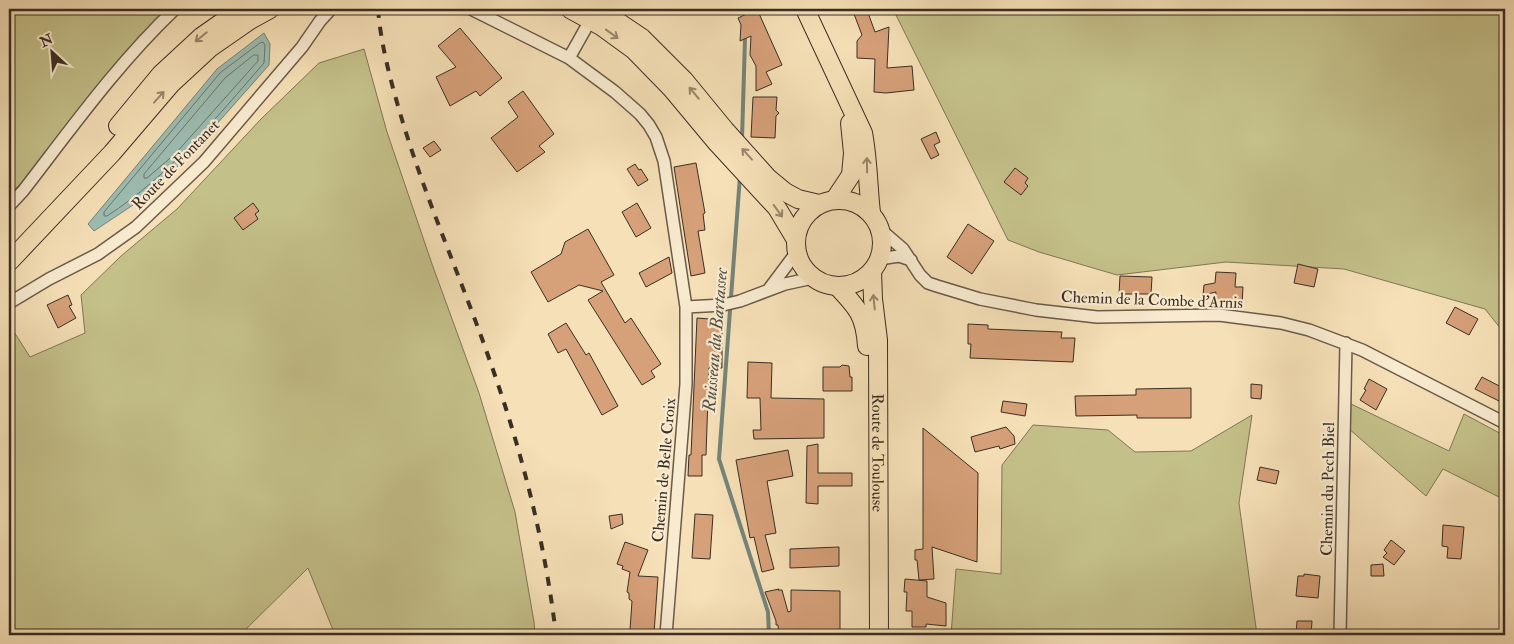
<svg xmlns="http://www.w3.org/2000/svg" width="1514" height="644" font-family="'IM FELL Double Pica',serif">
<style>
.green{fill:#c4c089;stroke:#7f7756}
.water{fill:#9dbdb2;stroke:#758479}
.lines{fill:none;stroke-linecap:round;stroke-linejoin:round}
.shore{stroke:#6c766b;stroke-width:1}
.stream{stroke:#758479;stroke-width:4}
.building{fill:#d6a079;stroke:#3a2e24}
.minor-casing{stroke:#695a49;stroke-width:14}
.primary-casing{stroke:#3a2e24;stroke-width:20}
.minor{stroke:#f9ebd0;stroke-width:11}
.primary{stroke:#f6e0b7;stroke-width:18}
.rail{stroke:#3a2e24;stroke-width:4;stroke-dasharray:9 9;stroke-linecap:butt}
.oneway{stroke:#98876e}
.labels{text-anchor:middle;stroke-width:4.5;stroke-linejoin:round;paint-order:stroke}
.street-label{font-size:16px;fill:#3a2e24;stroke:#f9ebd0}
.water-label{font-size:18px;font-style:italic;fill:#535248;stroke:#f9ebd0}
</style>
<rect width="100%" height="100%" fill="#f6e0b7"/>
<filter id="stains"><feTurbulence type="fractalNoise" baseFrequency=".004" numOctaves="4"/><feColorMatrix values="0 0 0 0 .2 0 0 0 0 .09 0 0 0 0 .02 0 0 0 .5 -.17"/></filter>
<radialGradient id="worn" r=".72"><stop offset=".6" stop-color="#630" stop-opacity="0"/><stop offset="1" stop-color="#630" stop-opacity=".3"/></radialGradient>
<path class="green" d="M9 9H175L35 169 9 195Z
M893 9H1505V334L1485 309 1344 269 1226 262 1117 275 1039 252 1008 240Z
M364 49 387 132 432 264 479 393 515 512 534 622 535 635H335L308 568 240 635H9V324L30 357 85 333 81 295 121 256 177 209 261 119 319 63Z
M1349 403 1449 451 1464 414 1505 436V500L1443 469 1426 496 1348 428Z
M1252 415 1239 503 1257 635H951L956 569 1001 574 1002 465 1033 425 1108 430 1135 452 1191 451Z"/>
<path class="water" d="M264 33 270 44 269 65 184 161 133 205 94 231 88 224 217 69Z"/>
<g class="lines">
<path class="shore" d="M260 43 263 42 265 45 264 63C215 119 169 176 107 216H104V212L220 73Z
M254 55H258V61L176 153 147 178H144V174L225 78Z"/>
<path class="stream" d="M747 9V14
M742 139 745 39
M740 176 719 459 768 612 769 635"/>
</g>
<path class="building" d="M757 9 782 65 766 72 772 84 756 91V66L750 55 751 36 740 41 741 25 738 18Z
M867 10 875 32 889 27 887 68 912 66 914 90 886 93 874 92 875 59 857 58V41L862 35 854 14Z
M460 28 502 78 480 96 476 91 450 106 436 77 456 67 438 46Z
M523 91 554 134 539 146 545 152 517 172 491 138 518 117 508 102Z
M753 97H777L776 110 779 113 776 116 775 138 751 137Z
M936 132 940 142 934 145 939 155 931 159 921 139Z
M434 141 441 150 430 157 423 148Z
M696 163 705 213 703 214 705 230 698 231 705 273 691 276 674 167Z
M635 164 639 170 641 169 648 180 638 186 627 169Z
M1015 168 1028 178 1025 183 1028 186 1021 195 1004 182Z
M253 203 259 211 255 214 258 219 243 230 234 218Z
M637 203 651 228 636 237 622 212Z
M968 224 994 241 972 274 947 257Z
M588 229 614 275 601 282 625 323 631 318 661 364 651 371 655 377 642 385 588 300 603 291 579 285 548 302 531 272 561 254 565 242Z
M669 257 672 273 646 287 639 273Z
M1298 264 1318 269 1314 287 1294 283Z
M1216 272 1236 273 1235 287H1243L1242 304 1215 302 1216 292 1203 295 1204 285 1215 283Z
M1120 276 1152 277 1151 294H1119Z
M68 295 72 305 69 306 76 318 58 328 47 305Z
M1455 307 1478 319 1469 335 1446 323Z
M697 318 722 320V368H709L706 455H702V476H688L689 455H691Z
M566 323 586 355 589 353 618 406 602 415 566 349 558 353 548 334Z
M968 324 988 325V329L1062 332 1061 338H1075L1073 362 970 358 971 344H968Z
M748 362 772 363 771 398 824 399V438L754 439 753 430H761L760 398H747Z
M842 365 849 366 850 377H852V391H823V367H840Z
M1482 377 1505 389 1499 401 1475 389Z
M1369 379 1387 389 1376 410 1360 400 1366 390 1364 389Z
M1251 384 1262 385 1261 399 1251 398Z
M1191 388V418H1137V415L1076 416 1075 396 1136 395V389Z
M1003 401 1027 404 1025 416 1001 412Z
M1006 427 1014 436 1015 444 1000 449 999 446 975 452 971 437Z
M923 428 978 473 977 562 932 547 934 579 919 580 917 560H915V550L923 549Z
M818 444V473H852V486H818V504L806 503 807 446Z
M788 450 793 476 767 481 776 533 765 535 774 569 762 572 754 537 750 538 736 460Z
M1260 467 1279 471 1276 484 1257 480Z
M622 514 623 524 611 529 609 516Z
M695 514 713 515 710 559 692 558Z
M1443 525 1464 527 1461 559 1447 558 1448 547 1442 546Z
M1391 540 1405 551 1394 565 1383 557 1387 553 1384 550Z
M625 542 648 550 638 576 658 577 654 633 630 630 632 601 629 599V593L627 592 630 572 622 569 623 566 617 564Z
M839 547V566L790 568V549Z
M1383 564 1384 576H1371V565Z
M1304 574 1320 576 1318 598 1296 596 1298 576H1304Z
M905 579 927 581V597L946 603V626L926 624V627H912V611H906L907 592H904Z
M779 589 778 590H782L788 612 791 611V590L840 591V635H779L778 625H776V621L765 592Z
M1297 621H1312L1311 635H1296Z"/>
<g class="lines">
<defs>
<path id="minor" d="M471 9 569 58 615 92 640 114 649 125 656 137 664 161 686 307V384L666 635
M569 58 587 26
M9 206 23 191C71 129 118 63 175 9
M881 230 903 249 920 275 928 283 937 286 980 299 1036 310 1097 317 1219 315 1281 323 1309 330 1362 350 1505 423
M879 259 899 256 911 260
M769 289 796 253
M9 303 49 279 98 254 136 227 204 162 302 47 320 21 331 9
M686 307 723 305 740 301 785 284 813 278
M1340 635 1346 343"/>
<g id="primary">
<path d="M570 9 601 26 634 50 672 89 717 143 777 208 795 238"/>
<path d="M599 9 642 38 684 80 725 130 768 178 785 192 798 199 819 204"/>
<path d="M805 9 863 133C868 159 868 186 871 213"/>
<path d="M118 126 161 74 201 37 241 9"/>
<path d="M835 199 851 175 853 153 850 123"/>
<circle cx="839" cy="243" r="43"/>
<path d="M9 262 112 153 171 84 211 47 250 20 270 9"/>
<path id="s1" d="M872 271 873 299 878 340 879 635"/>
<path d="M837 286C858 308 865 316 867 346"/>
</g>
</defs>
<use href="#minor" class="minor-casing"/>
<use href="#primary" class="primary-casing"/>
<use href="#minor" class="minor"/>
<use href="#primary" class="primary"/>
<path class="rail" d="M378 9C381 47 392 86 403 123 428 205 463 283 491 364 522 452 545 542 556 635"/>
</g>
<defs><path id="oneway-shaft" d="M-6 0H5M1.5-3L5.5 0L1.5 3" fill="none" stroke-width="1.6" stroke-linecap="round" stroke-linejoin="round" transform="scale(1.25)"/></defs>
<g class="oneway">
<use href="#oneway-shaft" transform="translate(612 34) rotate(36)"/>
<use href="#oneway-shaft" transform="translate(201 37) rotate(141)"/>
<use href="#oneway-shaft" transform="translate(694 93) rotate(-130)"/>
<use href="#oneway-shaft" transform="translate(159 97) rotate(-48)"/>
<use href="#oneway-shaft" transform="translate(747 154) rotate(-132)"/>
<use href="#oneway-shaft" transform="translate(867 165) rotate(-91)"/>
<use href="#oneway-shaft" transform="translate(778 211) rotate(54)"/>
<use href="#oneway-shaft" transform="translate(874 302) rotate(-96)"/>
</g>
<g class="labels">
<g class="street-label">
<text transform="translate(175 164) rotate(-46)" y="6">Route de Fontanet</text>
<text transform="translate(1152 299) rotate(2)" y="6">Chemin de la Combe d'Arnis</text>
<text dy="6" stroke="none"><textPath href="#s1" startOffset="182">Route de Toulouse</textPath></text>
<text transform="translate(663 470) rotate(-85)" y="6">Chemin de Belle Croix</text>
<text transform="translate(1327 489) rotate(-89)" y="6">Chemin du Pech Biel</text>
</g>
<g class="water-label">
<text transform="translate(715 340) rotate(-85)" y="6">Ruisseau du Bartassec</text>
</g>
</g>
<rect width="1514" height="644" fill="none" stroke="#f6e0b7" stroke-width="30"/>
<rect x="10" y="10" width="1494" height="624" fill="none" stroke="#3a2e24" stroke-width="2.5"/>
<rect x="15" y="15" width="1484" height="614" fill="none" stroke="#3a2e24"/>
<g transform="translate(52 52) rotate(334)" stroke="#f9ebd0" stroke-width="4" paint-order="stroke">
<path d="M0-4L9 19L0 12L-9 19Z" fill="#3a2e24"/>
<text y="-8" font-size="14" font-weight="bold" text-anchor="middle" fill="#3a2e24">N</text>
</g>
<rect width="100%" height="100%" filter="url(#stains)"/>
<rect width="100%" height="100%" fill="url(#worn)"/>
</svg>
